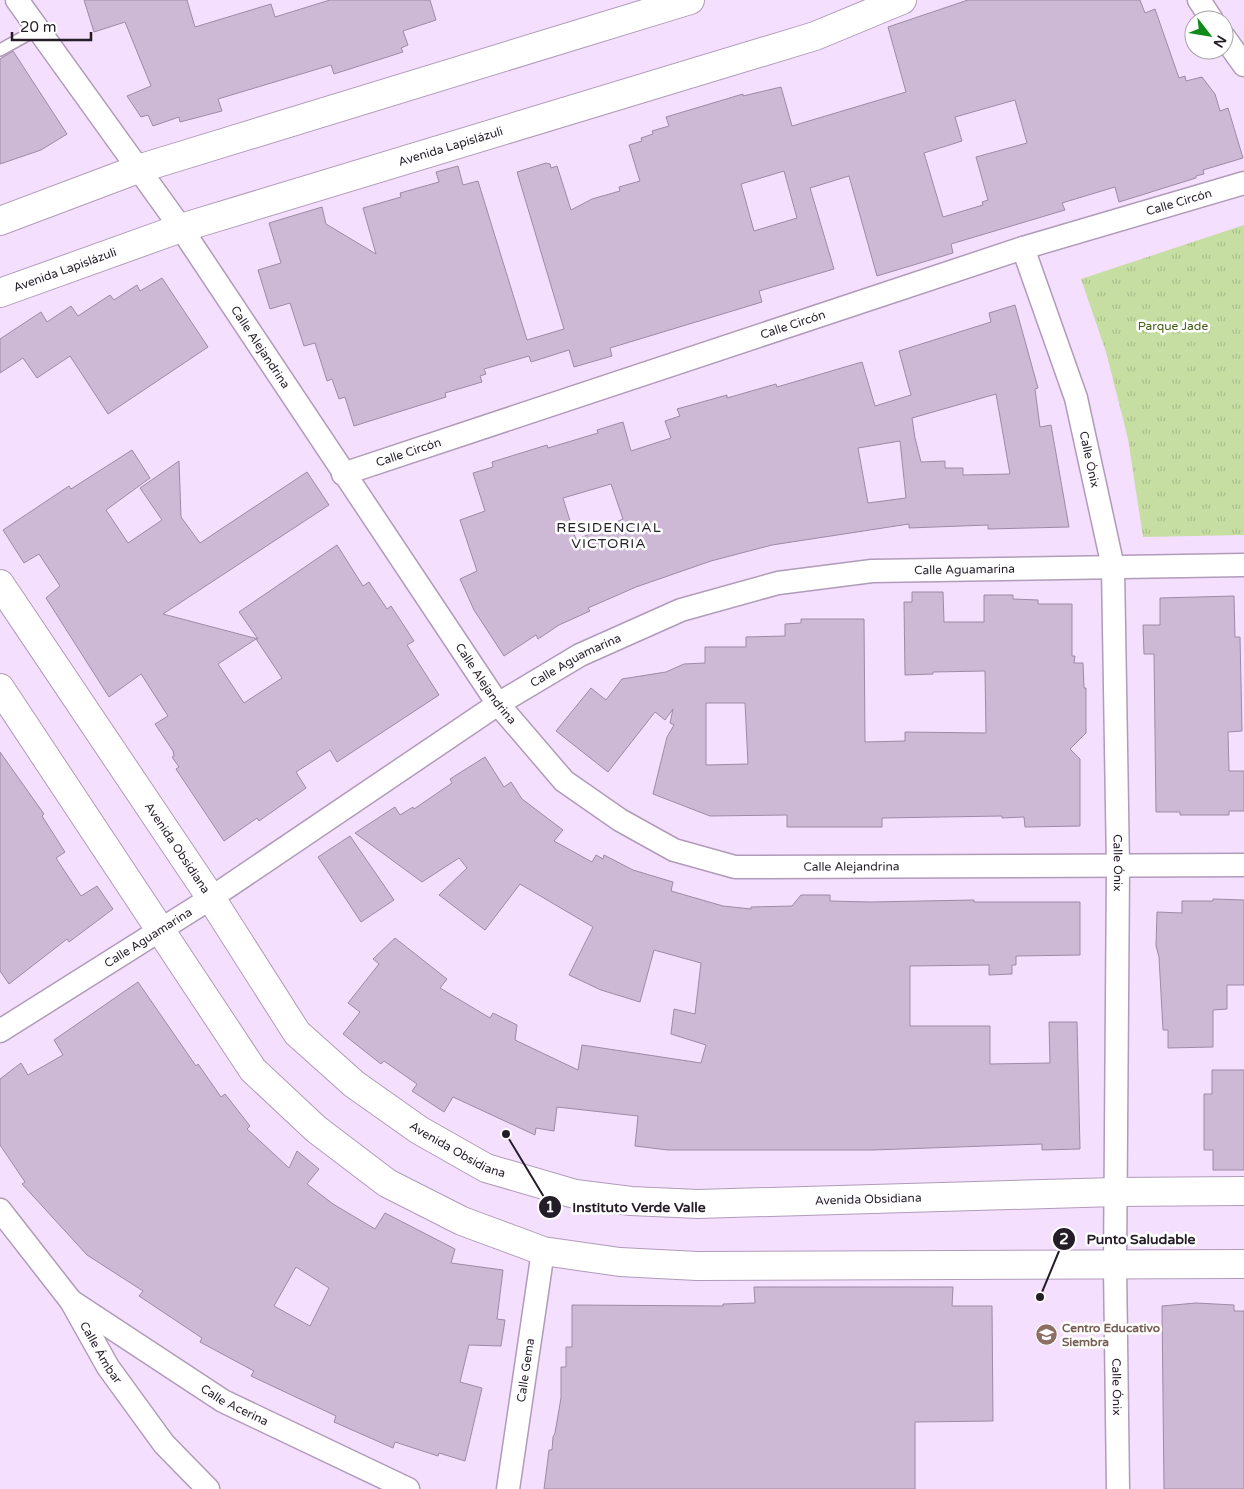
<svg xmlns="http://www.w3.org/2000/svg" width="1244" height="1489" font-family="'Varela Round',sans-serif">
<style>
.park{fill:url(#park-tufts)}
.building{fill:#cdb8d6;stroke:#9e8aa6;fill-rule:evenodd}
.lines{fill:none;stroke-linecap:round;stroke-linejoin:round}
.service-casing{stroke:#b09bb9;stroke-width:14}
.minor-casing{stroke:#b09bb9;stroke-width:25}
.tertiary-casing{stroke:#b09bb9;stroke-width:30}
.secondary-casing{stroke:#b09bb9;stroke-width:30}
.service{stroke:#fff;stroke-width:11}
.minor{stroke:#fff;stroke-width:22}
.tertiary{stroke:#fff;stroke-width:28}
.secondary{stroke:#fff;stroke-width:28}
.labels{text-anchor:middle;stroke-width:5;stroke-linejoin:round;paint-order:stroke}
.street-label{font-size:12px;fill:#241d28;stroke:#fff}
.park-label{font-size:12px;fill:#475e18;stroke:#fff}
.education-label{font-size:12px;font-weight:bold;fill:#785e54;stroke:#fff;text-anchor:start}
.neighbourhood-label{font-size:14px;letter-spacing:1px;fill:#241d28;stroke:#fff}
.leader{fill:none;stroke:#241d28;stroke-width:2}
.callout-dot{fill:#241d28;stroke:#fff;stroke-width:2}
.mark-label{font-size:15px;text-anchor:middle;font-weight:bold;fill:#fff}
.callout-label{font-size:14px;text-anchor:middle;font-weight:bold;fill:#241d28;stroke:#fff;stroke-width:5;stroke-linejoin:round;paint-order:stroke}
</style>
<defs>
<pattern id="park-tufts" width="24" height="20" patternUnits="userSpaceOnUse" patternTransform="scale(1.25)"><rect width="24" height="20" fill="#c6dea1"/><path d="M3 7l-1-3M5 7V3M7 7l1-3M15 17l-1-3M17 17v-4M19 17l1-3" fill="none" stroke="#aabe8b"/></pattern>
</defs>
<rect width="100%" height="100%" fill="#f4dffe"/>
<path class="park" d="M1244 225V535L1143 537 1128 439 1106 352 1081 279Z"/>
<path class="building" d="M84 0H187L195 27 271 4 275 17 330 0H430L436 20 403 31 408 45 401 48 403 52 334 74 331 65 218 99 222 111 180 122 179 117 153 126 148 115 141 117 127 96 151 86 125 22 94 32Z
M968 0H1140L1145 13 1155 9 1179 78 1185 76 1186 81 1202 77 1215 94 1220 111 1228 108 1243 158 1203 170 1204 174 1196 176V178L1119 202 1115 187 1062 203 1065 210 951 244 953 253 877 276 849 176 810 188 834 269 759 291 762 302 610 348 612 356 574 367 569 350 531 362 529 356 484 369 486 374 480 376 482 382 445 393 446 397 354 426 345 397 339 399 332 379 327 381 315 343 304 346 290 303 270 309 258 270 281 263 269 223 322 207 326 224 376 254 363 208 401 197 400 193 439 182 436 172 458 166 463 185 478 181 527 340 564 329 517 172 546 163 550 164 551 168 557 166 571 210 592 199 620 191 619 187 640 181 629 145 642 141 641 138 653 134 652 131 669 126 666 117 743 94V96L781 87 792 126 906 92 888 27ZM1015 100 1027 143 976 157 988 200 982 202 983 205 943 217 924 153 962 141 955 117ZM784 171 797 218 754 231 741 184Z
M13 51 67 134 41 150 0 164V59Z
M162 278 208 347 108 414 70 356 37 378 23 358 0 373V339L41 312 47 322 71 306 78 316 110 295 114 300 137 285 140 291Z
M1015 305 1038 388 1035 389 1040 427 1051 425 1069 527 988 529V525L909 528V524L772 545 711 561 636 587 588 608 590 611 559 625 538 639 536 635 504 656 474 610 460 579 477 571 460 520 485 511 473 473 493 467 492 462 547 445 548 448 598 433 597 430 623 422 631 451 671 438 665 421 680 416 677 409 727 395V398L776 384 777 387 862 362 875 406 911 395 899 351 991 322 989 313ZM996 394 1010 474 963 475V468H945V461L921 462 915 438 912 418ZM900 441 906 498 868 503 858 448ZM611 484 623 519 576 540 563 498Z
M132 450 150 478 106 510 128 543 162 520 140 488 179 461 181 517 200 543 307 472 329 505 163 614 258 639 239 612 337 545 363 586 369 582 387 609 391 606 414 641 407 645 439 695 337 762 330 750 296 772 306 788 259 821 257 818 224 841 176 769 179 767 172 757 174 756 173 751 155 724 168 716 141 674 109 697 46 598 60 586 39 554 24 563 3 530 69 486 71 489ZM256 639 282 678 244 703 218 664Z
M912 592H943L944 622H984V595H1013V599L1038 600V604H1072V656H1075L1074 663H1083L1084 688H1086V733L1070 749 1080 759V826L1025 827 1024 817 1002 818V816L882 818V827H787V815L710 816 653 794 667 737 674 725 670 723 673 709 665 720 655 712 608 772 556 731 591 688 606 700 622 679 666 672 684 664 705 663V647H746V637L785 636V624L801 623V619H864L865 742 905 741V732L986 733 985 671 933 672V674L905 675 904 602H912ZM706 703H745L748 764 706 765Z
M1234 596 1235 637H1240L1242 731 1228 732 1229 771H1244V811H1229V815H1180V812H1156L1154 654H1144L1143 625H1160V598Z
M0 752 44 814 42 816 65 852 56 858 81 896 97 886 113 909 69 942 67 939 9 984 0 971Z
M485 757 504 787 511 782 522 799 563 830 554 841 592 862 596 855 603 859 604 855 633 870 673 882 671 891 723 906 751 909V907L792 906 801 895H830V901L870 902 974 900V902H1080V955L1016 956V965H1012V974L989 975V965L910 966V1026H990V1064L1050 1063 1049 1022H1077L1080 1149 1042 1150V1144L873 1150H668L635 1146 638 1116 557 1107 554 1131 536 1128 535 1135 453 1097 444 1112 412 1091 417 1084 384 1061 381 1064 343 1034 360 1012 348 1003 379 964 373 959 395 938 447 979 440 988 490 1018 493 1013 517 1025 515 1040 578 1070 582 1045 701 1063 706 1045 671 1034 674 1009 695 1014 701 963 654 950 640 1002 601 990 569 975 593 927 520 884 485 930 439 895 467 868 459 858 422 882 355 833 395 807 400 815 413 807 414 809 452 783 450 779Z
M350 836 394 900 361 922 318 857Z
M1213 899 1244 900V985H1227V1009L1213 1010V1047L1168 1048V1030H1163L1159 957 1156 946 1157 912 1182 913V901H1213Z
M138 982 196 1066 198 1064 221 1097 225 1094 250 1126 247 1129 289 1168 297 1151 319 1169 307 1184 333 1204 375 1229 385 1213 455 1249 451 1263 503 1270 497 1319 505 1320 501 1346 469 1345 460 1382 482 1388 465 1461 439 1453 438 1456 395 1442 393 1448 334 1422 336 1416 251 1376 254 1371 200 1342 202 1338 139 1296 143 1291 87 1255 22 1184 25 1182 0 1145V1079L21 1063 28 1075 63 1055 54 1040ZM296 1267 329 1288 310 1326 274 1306Z
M1212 1070H1244V1170H1213V1150H1204V1094H1212Z
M754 1287H953L952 1306H992L993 1421 915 1422V1489H544L549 1450H552L553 1437 555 1433 561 1398V1367H566V1347H572V1305L723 1306V1304L755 1303Z
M1196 1303 1234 1305V1311H1244V1489H1164L1162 1306Z"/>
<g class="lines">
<defs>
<path id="service" d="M0 50 38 29"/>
<g id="minor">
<path id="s1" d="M17 0 181 228 498 704 564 781 620 820 674 850 735 867 1244 865"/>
<path d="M1199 0 1212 20"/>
<path d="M1224 37 1244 65"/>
<path id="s2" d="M1023 248 1076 398 1113 567 1118 867 1115 1265 1118 1489"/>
<path id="s3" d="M343 474 1023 248 1244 183"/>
<path id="s4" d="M0 1031 211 898 498 704 580 655 681 610 778 583 872 571 1244 565"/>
<path id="s5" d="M0 1210 71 1301 108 1367 164 1444 208 1489"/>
<path id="s6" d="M71 1301 223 1401 408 1489"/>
<path id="s7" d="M508 1489 543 1251"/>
</g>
<g id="tertiary">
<path id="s8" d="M0 584 211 898 297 1033 354 1084 419 1130 486 1168 575 1194 631 1201 698 1204 1116 1192 1244 1191"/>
<path d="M0 688 253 1070 316 1129 387 1183 462 1221 543 1251 620 1262 697 1266 1244 1264"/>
</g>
<g id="secondary">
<path d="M0 221 138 169 690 0"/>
<path id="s9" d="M0 293 181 228 815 36 902 0"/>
</g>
</defs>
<use href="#service" class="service-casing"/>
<use href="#minor" class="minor-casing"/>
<use href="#tertiary" class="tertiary-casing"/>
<use href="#secondary" class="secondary-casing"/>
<use href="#service" class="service"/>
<use href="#minor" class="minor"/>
<use href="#tertiary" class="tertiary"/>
<use href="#secondary" class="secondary"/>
</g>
<defs>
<symbol id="school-disc" viewBox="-11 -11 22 22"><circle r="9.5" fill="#8d6e63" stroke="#fff"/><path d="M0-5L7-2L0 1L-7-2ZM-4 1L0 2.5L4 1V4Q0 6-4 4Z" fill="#fff"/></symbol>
</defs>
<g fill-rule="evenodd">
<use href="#school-disc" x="1034" y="1322" width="25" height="25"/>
</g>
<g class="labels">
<g class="street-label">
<text dy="4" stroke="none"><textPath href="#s9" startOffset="474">Avenida Lapislázuli</textPath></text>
<text dy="4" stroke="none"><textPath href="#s3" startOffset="879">Calle Circón</textPath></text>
<text dy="4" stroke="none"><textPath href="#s9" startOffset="69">Avenida Lapislázuli</textPath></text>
<text dy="4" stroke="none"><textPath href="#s3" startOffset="474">Calle Circón</textPath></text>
<text dy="4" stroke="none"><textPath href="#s1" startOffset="424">Calle Alejandrina</textPath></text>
<text dy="4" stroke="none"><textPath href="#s3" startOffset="69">Calle Circón</textPath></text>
<text dy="4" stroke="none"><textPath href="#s2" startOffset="222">Calle Ónix</textPath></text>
<text dy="4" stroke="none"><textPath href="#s4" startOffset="1090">Calle Aguamarina</textPath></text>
<text dy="4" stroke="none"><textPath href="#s4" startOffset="685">Calle Aguamarina</textPath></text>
<text dy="4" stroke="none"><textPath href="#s1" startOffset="829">Calle Alejandrina</textPath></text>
<text dy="4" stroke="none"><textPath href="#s8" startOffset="318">Avenida Obsidiana</textPath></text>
<text dy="4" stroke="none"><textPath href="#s2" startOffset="628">Calle Ónix</textPath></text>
<text dy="4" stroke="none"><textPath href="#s1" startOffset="1264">Calle Alejandrina</textPath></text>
<text dy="4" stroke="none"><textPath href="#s4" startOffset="175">Calle Aguamarina</textPath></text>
<text dy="4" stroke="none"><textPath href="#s8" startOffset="738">Avenida Obsidiana</textPath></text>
<text dy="4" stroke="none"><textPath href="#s8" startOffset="1158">Avenida Obsidiana</textPath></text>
<text dy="4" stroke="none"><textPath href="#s5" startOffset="175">Calle Ámbar</textPath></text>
<text dy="4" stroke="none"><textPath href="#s7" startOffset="120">Calle Gema</textPath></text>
<text dy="4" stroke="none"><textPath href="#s2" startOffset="1152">Calle Ónix</textPath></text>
<text dy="4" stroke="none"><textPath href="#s6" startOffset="194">Calle Acerina</textPath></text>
</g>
<g class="park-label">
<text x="1173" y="330">Parque Jade</text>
</g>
<g class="education-label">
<text x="1062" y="1332">Centro Educativo<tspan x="1062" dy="14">Siembra</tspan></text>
</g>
<g class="neighbourhood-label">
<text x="609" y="532">RESIDENCIAL<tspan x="609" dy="16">VICTORIA</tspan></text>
</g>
</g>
<path class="leader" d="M506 1134L550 1207M1040 1297L1064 1239"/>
<g class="callout-dot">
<circle cx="506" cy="1134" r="5"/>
<circle cx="1040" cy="1297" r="5"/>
<circle cx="550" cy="1207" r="12"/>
<circle cx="1064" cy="1239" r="12"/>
</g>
<g class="mark-label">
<text x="550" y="1212">1</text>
<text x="1064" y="1244">2</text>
</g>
<g class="callout-label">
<text x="639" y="1212">Instituto Verde Valle</text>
<text x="1141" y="1244">Punto Saludable</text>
</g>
<g transform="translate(1209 35) rotate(121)"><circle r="24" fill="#ffffff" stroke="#a7a5a9"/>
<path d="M0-4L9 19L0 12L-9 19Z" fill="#0e8c17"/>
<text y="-8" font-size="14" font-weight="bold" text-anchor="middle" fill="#241d28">N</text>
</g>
<path d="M12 32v8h79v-8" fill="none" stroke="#241d28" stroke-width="2.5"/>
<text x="20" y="32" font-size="15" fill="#241d28" stroke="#ffffff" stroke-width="4" paint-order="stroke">20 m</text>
</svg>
